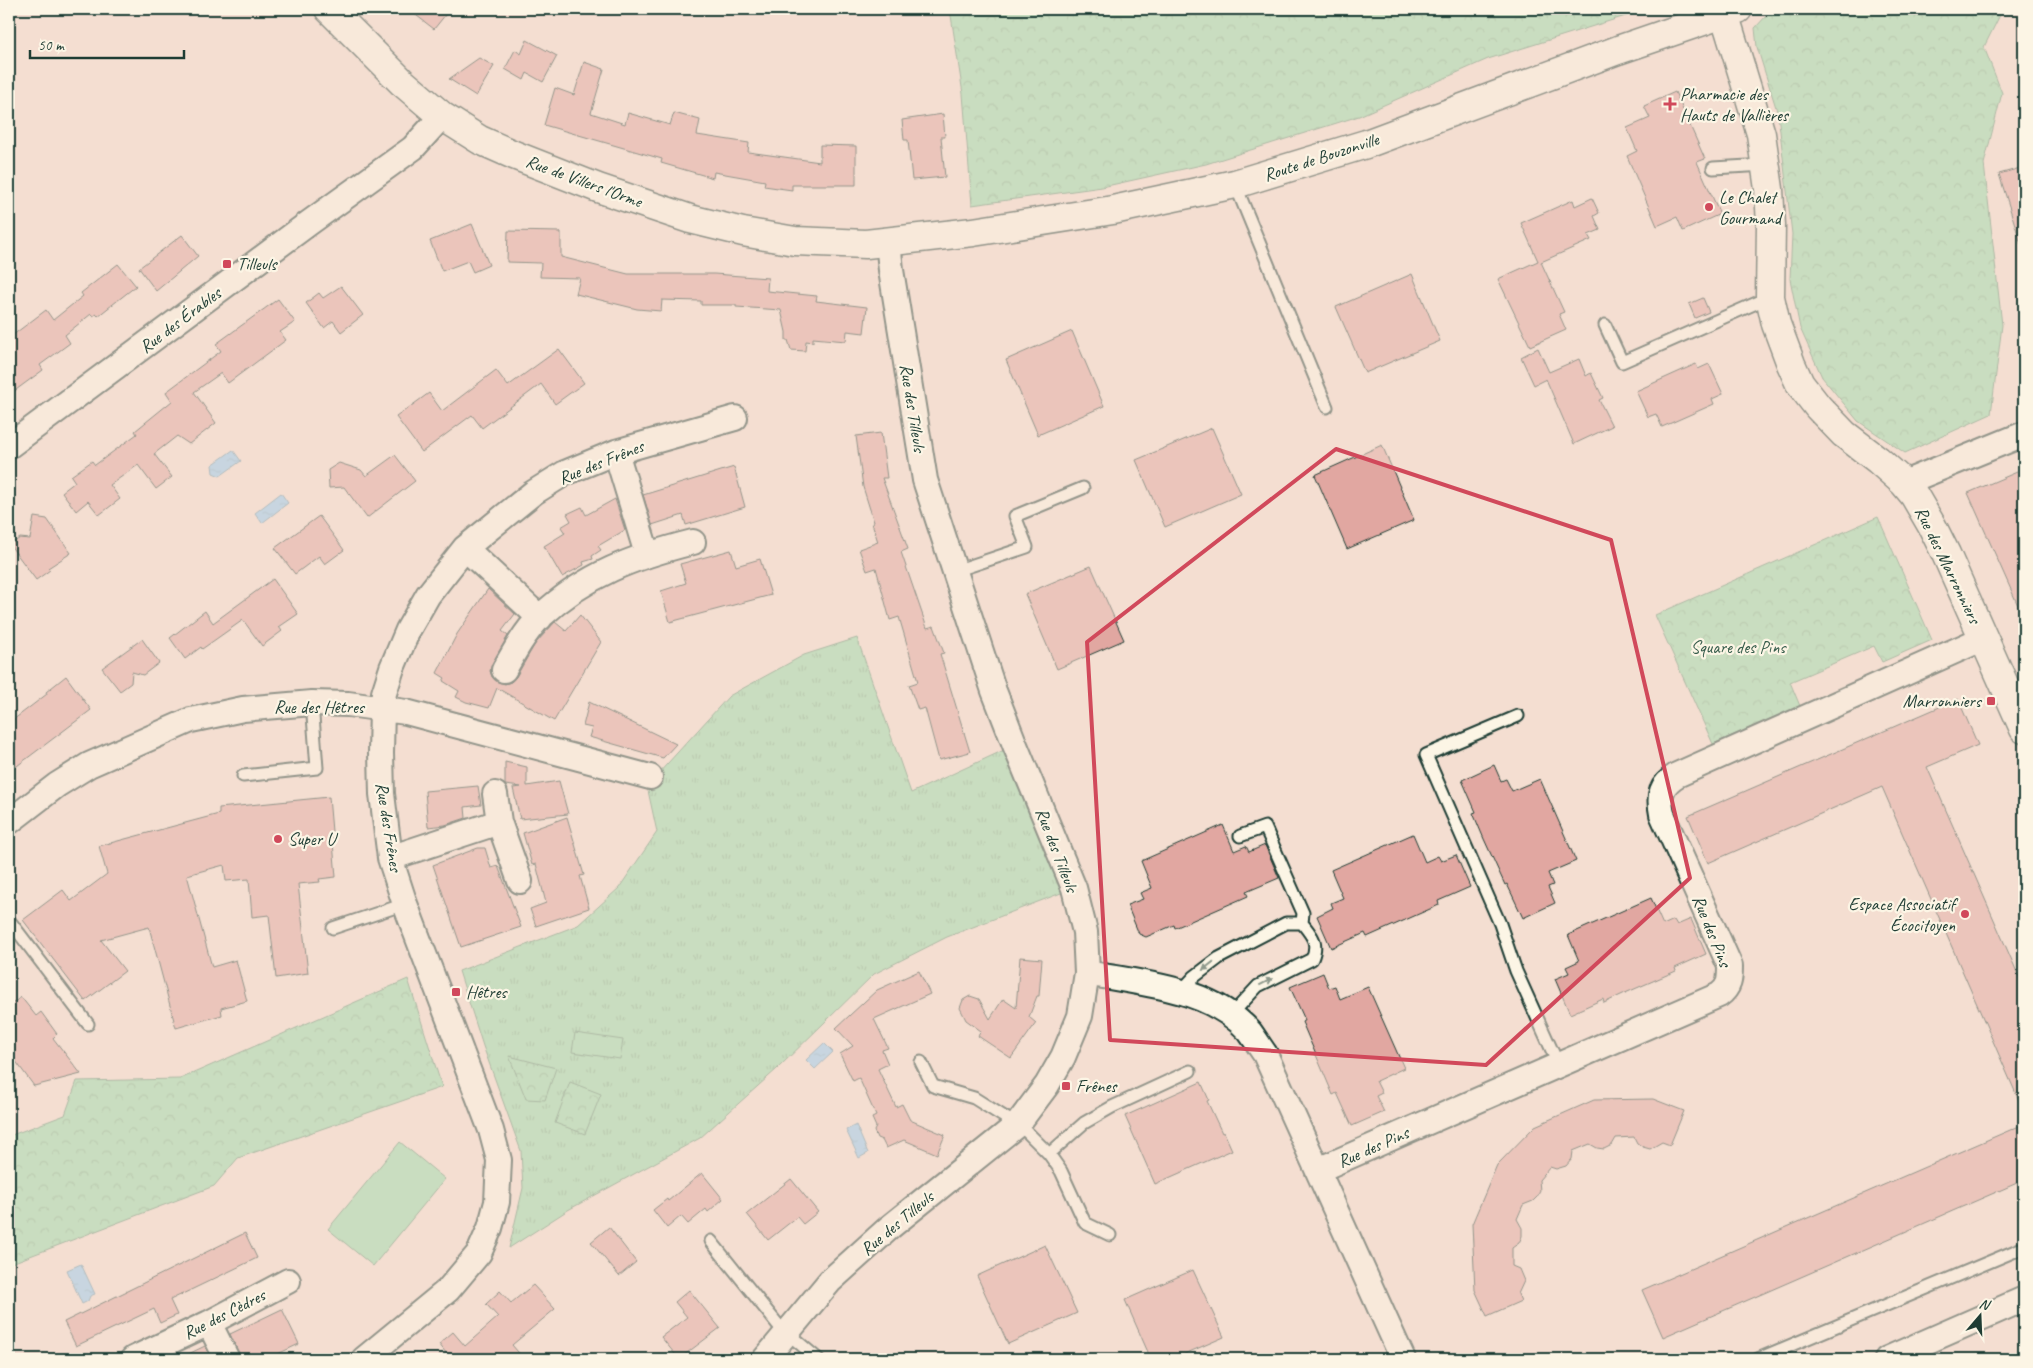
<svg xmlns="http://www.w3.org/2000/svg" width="2033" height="1368" font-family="Caveat,sans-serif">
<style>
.grass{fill:url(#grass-tufts);stroke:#5a8c6f}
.forest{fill:url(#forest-crowns);stroke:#5a8c6f}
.garden{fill:#95dcaa;stroke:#5a8c6f}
.water{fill:url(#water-ripples);stroke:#6492a5}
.building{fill:#e1a7a1;stroke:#1f3d34}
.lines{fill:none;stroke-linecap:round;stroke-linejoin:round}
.lane-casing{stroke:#1f3d34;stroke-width:15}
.street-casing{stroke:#1f3d34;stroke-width:28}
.secondary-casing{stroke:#1f3d34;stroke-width:31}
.lane{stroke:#fcf5e5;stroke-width:11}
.street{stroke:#fcf5e5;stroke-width:24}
.secondary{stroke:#fcf5e5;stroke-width:28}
.oneway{fill:#8e998c}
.marked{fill:none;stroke:#d1495b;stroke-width:4;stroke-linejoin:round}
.poi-dot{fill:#d1495b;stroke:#fcf5e5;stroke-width:2}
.labels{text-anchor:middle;stroke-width:4.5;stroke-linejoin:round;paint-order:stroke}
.poi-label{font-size:18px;fill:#1f3d34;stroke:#fcf5e5;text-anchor:start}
.street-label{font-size:18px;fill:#1f3d34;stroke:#fcf5e5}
.park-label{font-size:18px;fill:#375d4c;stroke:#fcf5e5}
</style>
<defs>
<pattern id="grass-tufts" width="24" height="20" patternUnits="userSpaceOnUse" patternTransform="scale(1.25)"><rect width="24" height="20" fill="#95dcaa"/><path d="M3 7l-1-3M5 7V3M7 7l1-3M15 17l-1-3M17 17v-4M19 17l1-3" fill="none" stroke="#79b48b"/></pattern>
<pattern id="forest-crowns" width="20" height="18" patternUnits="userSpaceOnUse" patternTransform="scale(1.25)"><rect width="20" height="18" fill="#95dcaa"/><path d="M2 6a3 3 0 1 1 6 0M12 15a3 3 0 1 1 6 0" fill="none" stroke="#79b48b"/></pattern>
<pattern id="water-ripples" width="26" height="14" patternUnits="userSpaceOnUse" patternTransform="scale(1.25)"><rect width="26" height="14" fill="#92cbf1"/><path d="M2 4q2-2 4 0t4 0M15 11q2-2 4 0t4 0" fill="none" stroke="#7dafcf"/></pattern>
</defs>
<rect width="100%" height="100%" fill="#f4ded1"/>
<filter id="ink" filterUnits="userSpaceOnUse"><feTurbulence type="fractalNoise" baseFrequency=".02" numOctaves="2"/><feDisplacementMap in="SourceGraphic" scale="10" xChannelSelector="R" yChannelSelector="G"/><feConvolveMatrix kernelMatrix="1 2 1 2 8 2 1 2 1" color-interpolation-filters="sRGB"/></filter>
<g filter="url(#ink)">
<path class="grass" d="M857 638 911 793 1015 745 1074 888 947 937 874 974 777 1069 700 1138 568 1210 509 1248 523 1188 521 1151 483 1046 459 971 578 925 619 888 657 832 647 786 729 696 804 655Z"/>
<path class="forest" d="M950 9H1648L1488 59 1359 116 1206 164 1102 187 972 205 963 94Z
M1785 9H2003L1984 47 2002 93 1984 164 2002 325 1991 414 1905 453 1858 421 1822 377 1800 328 1790 279 1792 234 1778 114 1757 47 1755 28 1767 15Z
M1878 517 1932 640 1882 662 1874 646 1790 682 1800 706 1713 744 1655 615Z
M408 979 442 1087 238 1158 214 1186 9 1264V1136L65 1115 77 1081 180 1079Z
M509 1056 556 1068 545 1100 526 1099Z
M570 1082 601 1094 585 1134 555 1123Z"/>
<path class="garden" d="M575 1033 623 1040 620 1059 572 1052Z
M400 1142 445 1179 373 1266 328 1229Z"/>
<path class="water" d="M233 450 241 461 220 476 213 473 212 465Z
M281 493 288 503 262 523 255 513Z
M824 1043 833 1052 815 1069 806 1060Z
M856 1125 868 1153 859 1158 846 1130Z
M81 1264 95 1294 90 1296 88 1301 82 1304 67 1270Z"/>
<path class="building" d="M408 9H450L434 29Z
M527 40 557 56 543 82 527 73 524 80 505 69 515 50 521 54Z
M479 58 494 66 476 96 449 79Z
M584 62 604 69 591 113 625 124 628 113 670 125 674 113 700 120 697 135 749 143 748 152 820 162V145L856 146V185H792V190L764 186 765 181 714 172 713 178 661 163 662 159 544 125 555 88 574 95Z
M1675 92 1705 159 1697 162 1720 214 1683 231 1677 217 1657 226 1627 156 1637 151 1627 128 1650 118 1644 106Z
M943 114 945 137H941L945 177 912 180 908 140H904L902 120Z
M2024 167V244H2021L1999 174Z
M1592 198 1599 213 1594 216 1600 230 1588 235 1591 240 1541 262 1564 312 1559 314 1566 330 1530 346 1498 279 1538 261 1521 223 1573 200 1575 206Z
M472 224 489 265 473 272 468 261 442 271 430 241Z
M508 231 561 232V257L628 274H714L768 278 767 291 817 296 816 301 867 307 864 333 847 331 846 341 813 338V342L806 341 805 351 791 350 788 340H786V332L781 310 736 307V305H701V301L662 300 661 311 637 309 576 294 580 278 540 277 541 263 507 262Z
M182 235 198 256 156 291 139 268Z
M118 264 136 286 98 316 96 314 93 316 91 314 65 335 70 343 40 365 43 370 9 395V338L46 310 53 320 83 296 81 293Z
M1412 274 1440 341 1365 373 1336 307Z
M341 286 363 315 341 332 333 321 324 328 306 303 319 293 323 298Z
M1703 298 1709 312 1695 318 1689 304Z
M278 299 295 322 280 332 286 340 228 383 221 373 194 392 216 423 189 444 177 436 154 454 172 477 156 489 138 465 110 485 120 499 99 515 88 501 76 511 62 492 75 482 71 476 92 461 95 465 137 434 135 431 172 401 166 392 221 351 216 344Z
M1072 331 1104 406 1038 435 1006 360Z
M1538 348 1549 372 1579 359 1586 376 1591 373 1603 398 1599 400 1612 426 1574 444 1546 379 1534 385 1521 357Z
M559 349 584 383 555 404 541 384 482 428 472 415 422 452 396 417 429 393 442 411 496 370 508 386Z
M1696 364 1698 369 1709 364 1723 394 1712 399 1714 404 1662 427 1656 414 1648 417 1636 391Z
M1212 428 1241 494 1165 527 1136 460Z
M881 433 887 478H882L908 549 901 552 927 628 934 626 944 653 940 654 970 752 939 760 925 708 918 710 909 685 918 682 899 617 890 620 876 568 867 571 859 549 878 542 872 523 874 522 863 487 856 436Z
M1382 445 1414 520 1347 549 1315 475Z
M395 455 415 481 367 518 344 487 329 488 328 470 339 463 361 470 366 476Z
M734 467 745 507 686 525 683 515 652 525 643 495Z
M2024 469V619L1968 493Z
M615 499 625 530 598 546 601 550 592 556 593 559 583 562 584 565 562 577 544 546 565 533 561 527 571 521 567 514 582 507 586 515Z
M319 516 344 550 325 564 319 556 295 574 275 548Z
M34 517 47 519 71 553 48 568 50 570 36 580 10 545 20 538 30 539Z
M731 550 736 566 760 559 771 595 670 622 661 591 686 583 680 564Z
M1091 566 1124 640 1057 669 1025 594Z
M273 579 298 614 279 627 282 631 262 646 243 620 202 649 201 647 185 659 170 638 205 611 213 623Z
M488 589 515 614 502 631 508 636 492 664 490 671 492 677 498 682 505 684 511 682 516 677 535 644 555 622 566 631 580 615 601 642 554 721 497 688 489 708 466 702 456 697 459 691 443 681 445 678 437 673 457 634Z
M142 639 159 663 143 675 132 672 131 683 120 691 102 668Z
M66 676 91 710 9 772V723L47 694 46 692Z
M1958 699 1978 745 1927 767 2024 988V1112L1882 787 1708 863 1688 816Z
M589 702 676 744 663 758 589 737 592 728 583 726Z
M505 762 527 767V786L559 781 568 814 520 819 513 788 521 787 505 785Z
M1494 765 1501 781 1506 779 1512 791 1540 779 1576 861 1548 873 1553 885 1548 887 1555 903 1523 918 1507 884 1505 885 1484 839 1473 813 1476 812 1462 780Z
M478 786 481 805 465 807 466 818 445 825 428 827 425 791Z
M329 797 336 877 319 879 320 882 298 884 308 973 276 978 269 915 252 917 249 879 226 881 224 865 187 875 212 967 236 960 247 1001 221 1008 222 1015 176 1028 149 927 101 940 125 971 85 1001 23 920 63 890 71 901 107 874 99 846 219 814V808Z
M567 817 584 875 580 876 589 908 536 926 530 909 546 903 536 864 532 865 523 833Z
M1223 825 1234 851 1246 846 1249 852 1265 845 1279 878 1246 892 1248 896 1175 928 1174 925 1146 937 1139 934 1127 905 1143 899 1140 893 1152 888 1141 861Z
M1413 834 1425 862 1438 856 1441 861 1456 855 1470 887 1438 901 1439 905 1367 937 1365 933 1331 948 1317 916 1333 908 1331 903 1343 898 1331 870Z
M478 848H485L491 868 498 866 521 927 461 947 433 865Z
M1651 898 1663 925 1674 920 1677 925 1691 919 1706 954 1675 968 1676 971 1623 994 1604 1003 1603 999 1570 1014 1555 979 1569 973 1566 967 1579 961 1568 935Z
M1020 957 1042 959 1039 996H1037L1029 1017 1036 1023 1011 1058 978 1036 981 1031 966 1020 960 1008 963 1000 970 996 979 999 990 1019 1003 999 1016 1008Z
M919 971 930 994 874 1019 888 1048 882 1050 888 1064 878 1069 896 1107 902 1104 910 1120 945 1135 937 1154 904 1140 886 1148 882 1140 877 1138 874 1131 876 1127 872 1118 876 1116 859 1078 853 1081 840 1054 853 1046 836 1028 877 990Z
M1323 973 1329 988 1335 986 1340 999 1368 987 1404 1068 1376 1081 1382 1093 1376 1096 1384 1112 1352 1126 1337 1093 1333 1095 1322 1069 1302 1022 1305 1020 1290 987Z
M21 997 36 1016 41 1012 57 1034 53 1038 81 1074 34 1086 9 1052V1006Z
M1201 1082 1209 1100 1207 1101 1222 1133 1224 1132 1232 1150 1155 1184 1125 1116Z
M1653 1099 1684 1111 1670 1145 1662 1142 1650 1149 1643 1147 1637 1143 1634 1137 1616 1138 1612 1145 1604 1149 1597 1148 1590 1144 1573 1151 1572 1159 1566 1166 1556 1169 1550 1167 1539 1180 1540 1191 1537 1197 1533 1201 1523 1205 1517 1219 1522 1228V1236L1519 1243 1512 1248V1266L1519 1269 1524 1281 1518 1294 1521 1301 1487 1316 1475 1290 1472 1224 1497 1165 1535 1126 1594 1100Z
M2024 1124V1180L1663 1337 1642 1290Z
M702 1173 723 1199 708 1212 706 1209 688 1224 681 1216 667 1228 653 1210 667 1199 668 1201Z
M791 1179 818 1212 803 1224 797 1217 768 1240 747 1214Z
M609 1227 636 1262 619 1276 591 1242Z
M245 1233 257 1258 170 1300 177 1315 160 1323 154 1309 76 1346 64 1322Z
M1045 1245 1077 1313 1008 1344 977 1276Z
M1193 1270 1224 1337 1173 1359H1151L1125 1300Z
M533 1285 555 1309 512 1345 524 1359H449L450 1358 439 1344 453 1332 465 1346 498 1317 486 1304 500 1291 511 1303Z
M689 1290 720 1328 679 1359 661 1337 687 1317 675 1302Z
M282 1309 299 1344 267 1359H241L230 1334Z
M205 1346 212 1359H178Z"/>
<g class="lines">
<defs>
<path id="lane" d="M1713 168 1766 165
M1235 184 1327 407
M1605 325 1622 362 1770 297
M955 571 1027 547 1015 516 1083 488
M1518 716 1426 755 1500 924 1516 971 1559 1066
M243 776 317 768 312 703
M1240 836 1265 827 1303 913 1302 923
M9 920 88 1024
M333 928 405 904
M1181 991 1194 977 1219 958 1286 923H1302C1312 936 1319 942 1312 959L1258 986 1231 1015
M921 1062 933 1086 974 1098 1025 1130 1049 1154 1061 1171 1085 1223 1110 1235
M1049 1154 1084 1123 1112 1107 1190 1071
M711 1241 779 1326 818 1359
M1758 1359 2020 1249H2024"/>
<path id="street" d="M9 446 309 223 413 148 442 116
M616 452 647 554
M1904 483 2024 434
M465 548 540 618
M504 670C514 652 525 632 540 617 586 574 634 557 693 542
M495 794 499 822 520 881
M9 822 57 785 89 765 191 720 243 709 312 703 348 704 406 712 650 777
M390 858 499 822
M1087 973C1142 984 1210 987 1250 1032 1255 1039 1260 1047 1265 1054L1403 1359
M1318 1170 1719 995C1730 987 1730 979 1730 966L1662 814C1658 795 1661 785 1677 775L1984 638
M209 1323 227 1359
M133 1359 209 1323 288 1281
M364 1359 448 1290 479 1253 490 1228 497 1202 499 1160 491 1130 405 904 390 858 382 794 381 753 382 708 384 693 392 668 408 630 428 595 465 548 533 493 565 473 616 452 735 418
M765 1359 830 1281 890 1227 1017 1125 1047 1085 1063 1057 1080 1016 1087 973 1085 932 1074 888 1015 745 994 691 925 480 891 270 888 242
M1887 1359 2024 1299"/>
<path id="secondary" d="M329 9 402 82 442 116 480 140 514 155 598 188 690 219 743 232 795 241 866 244 973 232 1113 210 1235 184 1366 144 1618 50 1738 9
M1724 13 1761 134 1769 189 1771 225 1770 297 1776 324 1791 364 1800 384 1818 407 1844 434 1878 460 1904 483 1914 495 1932 526 1946 554 2024 729"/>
</defs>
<use href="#lane" class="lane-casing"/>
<use href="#street" class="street-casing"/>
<use href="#secondary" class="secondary-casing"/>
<use href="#lane" class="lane"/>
<use href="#street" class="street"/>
<use href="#secondary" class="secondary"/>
</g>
<defs><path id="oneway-solid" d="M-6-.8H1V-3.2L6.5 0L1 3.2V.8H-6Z" transform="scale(1.25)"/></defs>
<g class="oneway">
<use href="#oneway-solid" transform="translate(1208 966) rotate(142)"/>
<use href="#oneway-solid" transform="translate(1266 982) rotate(-27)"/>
</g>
</g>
<path d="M0 0H2033V1368H0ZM1336 449 1611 540 1690 878 1486 1065 1110 1040 1087 642Z" fill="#f4ded1" fill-opacity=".55" fill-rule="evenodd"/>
<path class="marked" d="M1336 449 1611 540 1690 878 1486 1065 1110 1040 1087 642Z"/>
<g class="poi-dot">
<path d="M1667.5 96.5h5v5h5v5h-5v5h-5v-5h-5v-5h5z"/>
<circle cx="1709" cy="207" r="5"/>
<rect x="222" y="259" width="10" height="10" rx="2.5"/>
<rect x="1986" y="696" width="10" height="10" rx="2.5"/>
<circle cx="278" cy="839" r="5"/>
<circle cx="1965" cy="914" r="5"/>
<rect x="451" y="987" width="10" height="10" rx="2.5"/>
<rect x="1061" y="1081" width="10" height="10" rx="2.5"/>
</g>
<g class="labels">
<g class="poi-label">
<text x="1680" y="100">Pharmacie des<tspan x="1680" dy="21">Hauts de Vallières</tspan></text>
<text x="1719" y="203">Le Chalet<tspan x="1719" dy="21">Gourmand</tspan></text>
<text x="237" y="270">Tilleuls</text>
<text x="1981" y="707" text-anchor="end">Marronniers</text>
<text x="288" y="845">Super U</text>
<text x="1955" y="910" text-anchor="end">Espace Associatif<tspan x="1955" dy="21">Écocitoyen</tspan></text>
<text x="466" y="998">Hêtres</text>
<text x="1076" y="1092">Frênes</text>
</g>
<g class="street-label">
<text transform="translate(1321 157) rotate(-18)" y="6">Route de Bouzonville</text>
<text transform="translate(584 181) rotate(20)" y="6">Rue de Villers l'Orme</text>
<text transform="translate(180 320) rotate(-37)" y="6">Rue des Érables</text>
<text transform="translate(913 408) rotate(81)" y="6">Rue des Tilleuls</text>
<text transform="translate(601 462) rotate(-22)" y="6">Rue des Frênes</text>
<text transform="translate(1948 565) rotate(64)" y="6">Rue des Marronniers</text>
<text x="319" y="713">Rue des Hêtres</text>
<text transform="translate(389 827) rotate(81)" y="6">Rue des Frênes</text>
<text transform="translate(1057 850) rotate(69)" y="6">Rue des Tilleuls</text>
<text transform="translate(1712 931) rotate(68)" y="6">Rue des Pins</text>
<text transform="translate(1373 1147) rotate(-24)" y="6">Rue des Pins</text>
<text transform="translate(897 1223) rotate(-40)" y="6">Rue des Tilleuls</text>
<text transform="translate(224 1314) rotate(-27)" y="6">Rue des Cèdres</text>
</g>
<g class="park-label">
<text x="1738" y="653">Square des Pins</text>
</g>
</g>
<rect width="2033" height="1368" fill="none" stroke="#fcf5e5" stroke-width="30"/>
<rect x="15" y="15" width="2003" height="1338" fill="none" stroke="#1f3d34" stroke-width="2" filter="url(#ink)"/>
<g transform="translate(1980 1316) rotate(19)" stroke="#fcf5e5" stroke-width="4" paint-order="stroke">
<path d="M0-4L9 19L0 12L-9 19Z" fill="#1f3d34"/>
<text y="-8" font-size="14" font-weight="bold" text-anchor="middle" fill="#1f3d34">N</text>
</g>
<path d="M30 50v8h154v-8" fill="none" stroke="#1f3d34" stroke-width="2.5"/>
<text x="38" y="50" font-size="15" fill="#1f3d34" stroke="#fcf5e5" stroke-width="4" paint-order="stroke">50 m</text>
</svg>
